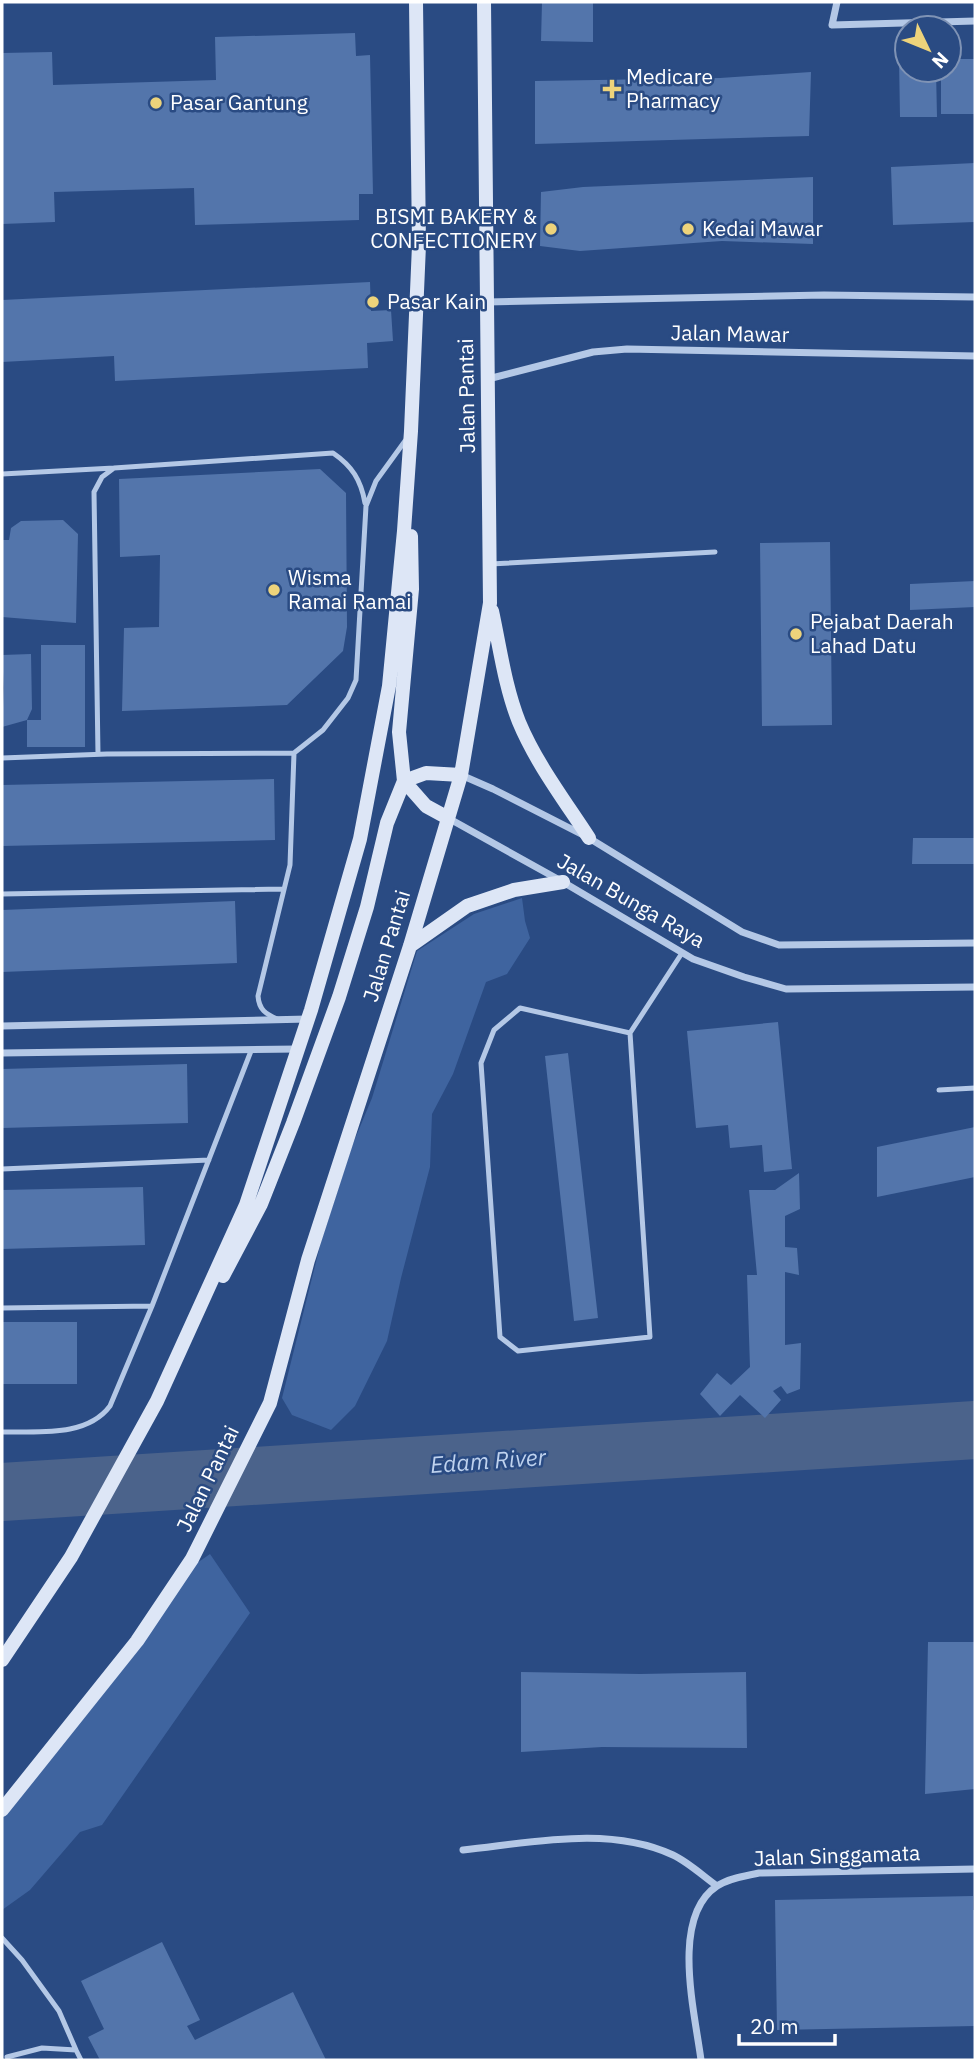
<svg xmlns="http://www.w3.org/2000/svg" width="977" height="2062" font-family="'IBM Plex Sans',sans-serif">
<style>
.green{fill:#3f649f}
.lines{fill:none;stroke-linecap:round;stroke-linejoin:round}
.river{stroke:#4b638b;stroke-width:58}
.building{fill:#5375ab}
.lane{stroke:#b4c8e6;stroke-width:5}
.street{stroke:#b4c8e6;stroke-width:7}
.secondary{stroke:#dde6f6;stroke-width:14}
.poi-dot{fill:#edd37b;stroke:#2a4b83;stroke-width:2.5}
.labels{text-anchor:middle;stroke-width:5;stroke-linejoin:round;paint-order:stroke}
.poi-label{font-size:21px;fill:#fff;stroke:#2a4b83;text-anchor:start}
.street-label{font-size:21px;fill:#fff;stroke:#2a4b83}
.water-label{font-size:23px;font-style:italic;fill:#bfd2ee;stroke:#2a4b83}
</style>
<rect width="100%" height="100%" fill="#2a4b83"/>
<path class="green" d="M522 898 525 921 530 938 507 974 486 982 453 1074 432 1114 430 1167 401 1278 387 1341 355 1406 331 1430 292 1415 282 1398 321 1242 352 1146 372 1098 417 951 474 914Z
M210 1554 250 1613 102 1825 80 1832 30 1890 2 1910V1804L187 1570Z"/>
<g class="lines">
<path class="river" d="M2 1492 975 1430"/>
</g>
<path class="building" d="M542 2H593V42L541 41Z
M355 33 356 56 370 55 373 194H359V220L195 225 194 188 54 192 55 222 2 224V53L52 52 53 85 216 80 215 37Z
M899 57H907V70H936L937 117H900Z
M949 59H975V114H941V70H949Z
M811 72 809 136 535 144V81L720 78Z
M975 163V222L893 225 891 167Z
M813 177V244L722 241 580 251 540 246 541 192 583 187Z
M370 282 371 311 391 310 393 341 367 343 368 368 115 381 114 356 2 362V300Z
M320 469 346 493 347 627 343 651 287 705 122 711 124 628 159 627 160 555 120 557 119 479Z
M63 520 78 534 76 623 2 617V540H9L11 528 21 521Z
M830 542 832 725 762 726 760 543Z
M975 581V607L910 610V584Z
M41 645H85V747H27V720H41Z
M31 654 32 709 27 720 2 727 4 688 2 655Z
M274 779 275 840 2 846V785Z
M913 838H975V864H912Z
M235 901 237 963 2 972V910Z
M778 1022 792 1169 764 1172 762 1145 730 1148 728 1125 696 1128 687 1031Z
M568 1053 598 1318 574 1321 545 1056Z
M187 1064 188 1123 2 1128V1069Z
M975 1127V1177L877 1197V1147Z
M799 1173 800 1209 785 1216V1247L797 1248 799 1275 785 1272V1345L801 1343 800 1389 787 1394 781 1386 773 1391 781 1400 765 1418 740 1395 720 1416 700 1394 717 1373 731 1385 750 1367 747 1275H757L749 1190H775Z
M143 1187 145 1245 2 1249V1190Z
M2 1322H77V1384H2Z
M928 1642H975V1789L925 1794Z
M521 1672 640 1674 746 1672 747 1748 602 1747 521 1752Z
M973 1896V1910H975V2026L777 2030 775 1900Z
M162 1942 200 2020 187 2026 195 2040 293 1992 326 2060H100L88 2037 104 2029 81 1981Z"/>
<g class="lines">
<path class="lane" d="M2 474 114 468
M490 564 715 552
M98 754 94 492 102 477 114 468 333 453C352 466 361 480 365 503
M2 758 107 754 294 753 323 730 348 698 356 680 366 506 376 481 405 441
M2 894 283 889
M277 1019C266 1014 259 1010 258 996L290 865 294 753
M630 1033 520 1008 494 1030 481 1063 500 1337 518 1351 650 1337 630 1033 682 953
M939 1090 975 1088
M2 1169 209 1160
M2 1308 152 1306
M2 1432C37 1431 86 1438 110 1406L152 1306 251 1051
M2 1938 22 1960 59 2011 76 2050
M7 2057 42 2048 76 2050 81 2060"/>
<path class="street" d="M837 2 832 25 975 21
M487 302 824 295 975 297
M488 379 593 352 627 349 975 356
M461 775 493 789 589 838 742 932 779 945 975 943
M448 818 563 882 693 959 744 977 786 989 975 987
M2 1026 308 1019
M2 1053 298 1049
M463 1850C530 1843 609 1825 673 1855 688 1862 703 1876 717 1886
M701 2060C695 2013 670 1917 717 1886 729 1878 746 1876 759 1873L975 1869"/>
<path class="secondary" d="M492 611C500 648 505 687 519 722 536 763 565 801 589 838
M404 781 426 773 461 775
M404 781 426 806 448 818
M410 946 467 906 514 890 563 882
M223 1276 261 1204 293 1123 339 997 367 907 387 823 404 781 399 732 412 589 411 536
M2 1660 71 1557 157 1401 246 1205 311 1010 360 839 389 686 404 531 411 431 419 245 416 2
M2 1810 137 1641 192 1559 270 1403 308 1260 410 946 461 775 490 603 484 2"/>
</g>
<g class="poi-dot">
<path d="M608.5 78.5h7v7h7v7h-7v7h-7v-7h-7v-7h7z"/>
<circle cx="156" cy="103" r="7"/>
<circle cx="551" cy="229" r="7"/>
<circle cx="688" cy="229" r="7"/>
<circle cx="373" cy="302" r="7"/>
<circle cx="274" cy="590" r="7"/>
<circle cx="796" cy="634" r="7"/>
</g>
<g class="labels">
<g class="poi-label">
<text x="626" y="84">Medicare<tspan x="626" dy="24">Pharmacy</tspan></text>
<text x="170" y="110">Pasar Gantung</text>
<text x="537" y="224" text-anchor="end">BISMI BAKERY &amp;<tspan x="537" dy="24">CONFECTIONERY</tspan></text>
<text x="702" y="236">Kedai Mawar</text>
<text x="387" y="309">Pasar Kain</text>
<text x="288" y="585">Wisma<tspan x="288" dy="24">Ramai Ramai</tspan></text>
<text x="810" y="629">Pejabat Daerah<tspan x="810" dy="24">Lahad Datu</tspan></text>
</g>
<g class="street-label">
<text transform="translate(730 334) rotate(1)" y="7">Jalan Mawar</text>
<text transform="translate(467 396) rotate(-91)" y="7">Jalan Pantai</text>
<text transform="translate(631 901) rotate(30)" y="7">Jalan Bunga Raya</text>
<text transform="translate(387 946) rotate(-73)" y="7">Jalan Pantai</text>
<text transform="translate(208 1479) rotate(-64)" y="7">Jalan Pantai</text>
<text transform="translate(837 1856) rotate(-2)" y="7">Jalan Singgamata</text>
</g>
<g class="water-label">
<text transform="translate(488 1461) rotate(-4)" y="8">Edam River</text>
</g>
</g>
<rect width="977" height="2062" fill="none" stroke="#ffffff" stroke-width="7"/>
<g transform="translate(928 49) rotate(133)"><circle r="33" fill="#2a4b83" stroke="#7f93b5" stroke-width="2"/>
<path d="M0-5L12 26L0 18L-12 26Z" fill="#edd37b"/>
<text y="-10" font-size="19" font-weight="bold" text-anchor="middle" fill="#ffffff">N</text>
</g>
<path d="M739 2034v10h96v-10" fill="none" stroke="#ffffff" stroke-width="3.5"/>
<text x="750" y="2034" font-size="21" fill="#ffffff" stroke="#2a4b83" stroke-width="5" paint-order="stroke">20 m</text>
</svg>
